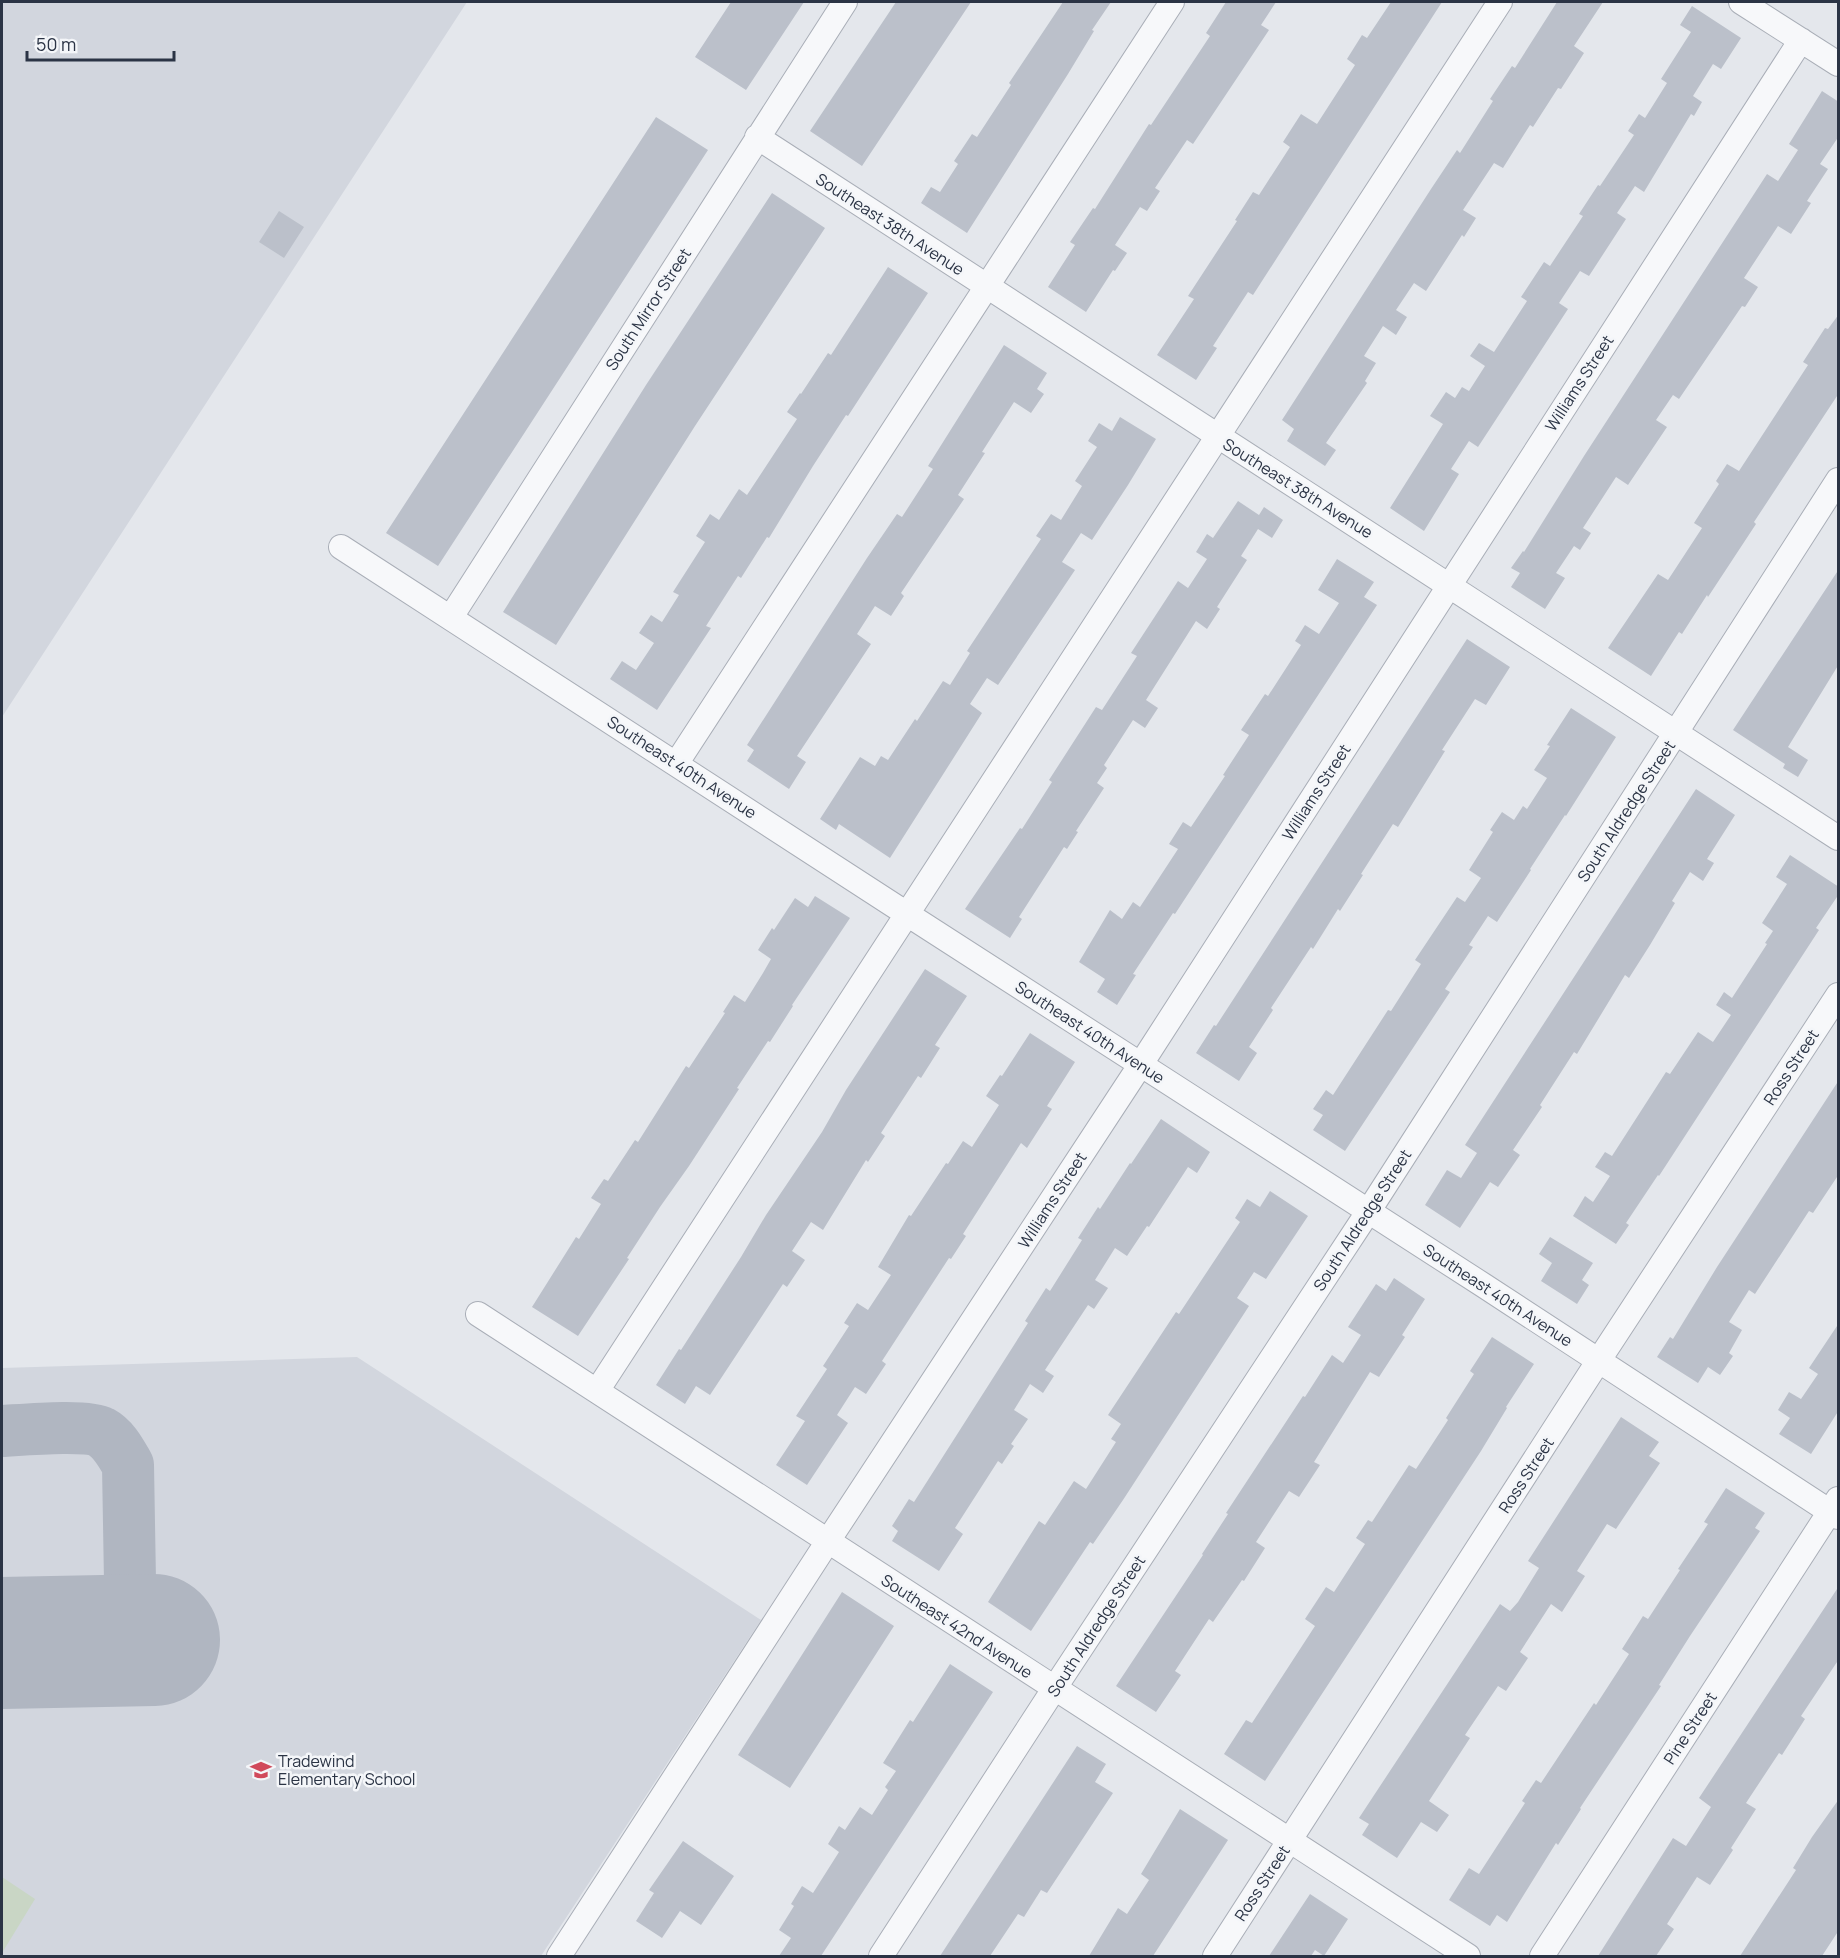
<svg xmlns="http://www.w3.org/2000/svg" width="1840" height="1958" font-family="Manrope,sans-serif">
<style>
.built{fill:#d2d6de}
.green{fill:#c9d6c5}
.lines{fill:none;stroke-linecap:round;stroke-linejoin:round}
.taxiway{stroke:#b0b6c1;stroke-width:52}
.runway{stroke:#b0b6c1;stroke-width:132}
.building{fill:#bbc0ca}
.minor-casing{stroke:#a9aeb7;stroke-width:26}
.minor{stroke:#f7f8fa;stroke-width:24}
.labels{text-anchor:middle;stroke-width:5;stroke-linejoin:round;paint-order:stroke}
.street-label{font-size:16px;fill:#2b3445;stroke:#f4f6f9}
.poi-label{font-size:16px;fill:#2b3445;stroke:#f4f6f9;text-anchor:start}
</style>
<rect width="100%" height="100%" fill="#e4e7ec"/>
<path class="built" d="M2 2H467L2 717Z
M357 1357 761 1620 541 1956H2V1368Z"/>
<path class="green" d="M2 1877 35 1899 2 1953Z"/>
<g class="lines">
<path class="taxiway" d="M2 1431C21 1430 87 1424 101 1432 114 1439 121 1453 128 1465L131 1640"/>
<path class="runway" d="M2 1643 154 1640"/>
</g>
<path class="building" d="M731 2H804L746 90 695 57Z
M896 2H971L862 166 810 131Z
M1063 2H1111L1092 30 1094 31 1068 74 967 233 921 203 931 187 940 192 958 164 954 161 972 134 977 137 1011 85 1009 83Z
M1226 2H1276L1261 25 1269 30 1193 144 1187 140 1155 188 1160 191 1147 211 1140 207 1115 245 1127 253 1115 271 1113 270 1086 312 1048 287 1075 245 1070 242 1093 208 1095 209 1149 124 1151 125 1210 36 1206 33Z
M1391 2H1442L1253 295 1248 292 1213 346 1217 348 1196 380 1157 355 1194 299 1188 296 1237 221 1235 220 1253 192 1259 195 1290 147 1283 142 1301 114 1317 124 1355 65 1347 59 1362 35 1367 38Z
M1557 2H1603L1574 46 1584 53 1561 89 1558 88 1533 127 1530 125 1503 168 1494 163 1463 210 1476 218 1464 237 1462 235 1426 291 1414 283 1396 310 1407 317 1396 335 1383 326 1364 356 1376 363 1365 381 1367 383 1326 443 1336 450 1325 466 1287 441 1294 429 1282 420 1431 189 1457 150 1460 153 1493 101 1490 99 1512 66 1515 68Z
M1692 6 1741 38 1721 69 1713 64 1693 96 1702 102 1694 116 1691 114 1644 192 1635 186 1617 213 1626 219 1589 276 1580 271 1559 303 1568 309 1478 447 1469 441 1451 469 1459 474 1424 531 1390 508 1443 424 1430 416 1446 392 1455 398 1462 387 1469 391 1485 366 1470 356 1479 343 1494 352 1527 301 1521 297 1544 262 1550 266 1583 216 1579 214 1598 185 1600 186 1634 135 1628 131 1639 114 1645 118 1667 83 1661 79 1691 32 1680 25Z
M1822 91 1839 102V136L1820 164 1828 169 1807 201 1811 203 1791 234 1778 226 1744 278 1758 287 1745 307 1742 306 1679 399 1673 395 1656 420 1667 427 1628 485 1616 477 1583 528 1591 533 1580 550 1574 546 1556 573 1565 578 1545 609 1511 587 1520 573 1511 568 1523 551 1524 552 1584 456 1767 174 1778 181 1798 150 1789 144Z
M656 117 708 150 438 566 386 533Z
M772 193 825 228 695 426 556 645 503 612 646 385Z
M279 211 304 227 284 258 259 242Z
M888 267 928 293 848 416 846 415 813 466 769 538 767 537 741 578 738 576 706 626 711 628 657 710 610 679 622 661 636 670 654 643 639 633 651 615 662 622 679 595 673 592 705 542 696 536 710 514 719 520 739 489 747 495 797 419 787 412 800 393 801 394 828 353 831 355Z
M1839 314V393L1754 522 1756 524 1708 597 1707 595 1682 634 1679 632 1651 676 1608 648 1658 574 1668 580 1702 528 1694 523 1719 484 1716 481 1727 464 1739 471 1808 365 1803 362 1825 328 1828 329Z
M1004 345 1047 373 1037 389 1044 394 1031 413 1014 402 982 452 985 453 958 495 964 499 901 593 904 596 891 616 875 606 857 634 871 644 797 756 806 762 789 789 747 761 754 750 747 745 867 558 897 514 902 517 933 469 928 466Z
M1120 417 1156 439 1128 485 1092 540 1081 533 1062 562 1075 570 998 685 987 678 970 704 982 713 890 858 839 824 836 830 820 819 860 757 875 766 881 756 888 760 915 719 917 721 943 681 950 685 970 653 967 651 1041 539 1036 536 1051 514 1061 520 1082 486 1075 481 1097 447 1088 441 1099 423 1112 431Z
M1238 501 1259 515 1264 507 1283 520 1272 538 1258 529 1241 556 1247 560 1217 607 1220 609 1207 629 1196 621 1146 700 1158 708 1145 728 1133 720 1104 765 1107 768 1097 783 1104 788 1076 831 1078 832 1067 849 1064 847 1019 917 1022 919 1010 938 965 909 1020 828 1022 829 1052 782 1049 780 1096 707 1102 710 1137 656 1131 653 1178 581 1188 588 1207 559 1196 552 1207 534 1213 538Z
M1337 559 1374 582 1364 597 1377 605 1175 914 1173 913 1133 974 1136 975 1117 1005 1097 992 1105 979 1079 962 1110 910 1122 919 1133 902 1140 907 1178 849 1169 844 1183 822 1191 827 1225 776 1223 775 1249 735 1241 730 1265 694 1268 696 1301 645 1295 641 1305 625 1319 634 1339 603 1318 590Z
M1839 569V664L1788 747 1808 760 1798 777 1783 768 1785 764 1733 730Z
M1467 639 1510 667 1486 705 1475 699 1442 750 1445 751 1398 827 1393 824 1361 874 1363 875 1340 911 1338 909 1313 949 1311 947 1271 1008 1273 1010 1249 1047 1257 1053 1239 1081 1196 1053 1214 1025 1216 1026Z
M1571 708 1616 737 1566 816 1565 815 1530 869 1531 870 1497 922 1488 916 1469 945 1473 947 1445 989 1450 992 1345 1151 1313 1130 1323 1115 1313 1109 1326 1090 1333 1095 1388 1010 1391 1011 1421 964 1415 960 1457 897 1465 902 1481 878 1469 870 1493 832 1490 830 1502 812 1514 820 1523 806 1527 809 1547 778 1534 770 1550 746 1547 745Z
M1696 789 1735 815 1707 859 1714 863 1703 881 1690 872 1672 901 1675 903 1650 945 1629 978 1625 975 1577 1054 1574 1052 1540 1105 1542 1107 1513 1150 1520 1155 1498 1187 1490 1182 1460 1228 1425 1205 1447 1170 1461 1178 1477 1153 1465 1145Z
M1790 855 1839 887V894L1816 928 1819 930 1659 1176 1658 1175 1626 1223 1629 1225 1616 1244 1573 1216 1585 1196 1593 1202 1610 1176 1595 1167 1605 1152 1612 1156 1666 1072 1670 1074 1698 1032 1713 1042 1731 1015 1716 1005 1724 992 1732 998 1767 944 1765 943 1773 931 1762 923 1787 884 1776 877Z
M815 896 850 918 792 1005 793 1006 770 1042 768 1041 737 1088 739 1089 689 1166 660 1207 627 1258 629 1259 578 1336 532 1307 576 1237 579 1239 601 1204 591 1198 604 1179 608 1181 635 1140 638 1142 686 1066 689 1068 725 1013 723 1012 734 995 745 1002 763 973 771 959 758 950 772 928 774 930 795 898 808 907Z
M925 969 967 996 935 1045 940 1048 921 1078 918 1076 881 1133 885 1136 868 1162 866 1160 823 1230 811 1222 792 1251 805 1260 787 1287 783 1284 710 1395 696 1386 685 1404 656 1385 679 1349 681 1350 741 1257 766 1215 822 1132 846 1090Z
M1030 1033 1075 1062 1047 1106 1052 1109 1027 1148 1021 1143 963 1234 966 1236 951 1259 949 1258 882 1361 886 1364 866 1394 855 1387 837 1415 848 1423 807 1485 776 1465 805 1421 796 1416 827 1369 823 1366 849 1326 844 1323 857 1303 868 1310 891 1275 878 1267 909 1215 911 1216 946 1163 948 1164 963 1141 972 1147 999 1105 986 1096 1000 1075 1002 1076Z
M1839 1080V1174L1813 1213 1809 1211 1755 1294 1749 1290 1729 1322 1742 1330 1729 1353 1733 1356 1720 1375 1708 1367 1698 1383 1657 1357 1670 1337 1673 1339 1717 1267Z
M1161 1119 1210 1152 1197 1173 1188 1167 1149 1227 1147 1226 1127 1256 1115 1248 1095 1280 1108 1288 1094 1309 1088 1305 1045 1370 1054 1376 1043 1393 1030 1384 1014 1410 1028 1419 1011 1444 1014 1446 1002 1464 998 1461 955 1528 963 1534 939 1571 892 1541 898 1531 892 1526 909 1499 914 1502 1028 1323 1025 1321 1046 1288 1050 1291 1082 1240 1078 1238 1098 1207 1100 1209 1130 1163 1131 1164Z
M1270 1191 1308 1216 1266 1279 1254 1272 1237 1298 1249 1306 1123 1500 1093 1544 1090 1542 1031 1631 988 1602 1039 1521 1045 1525 1074 1481 1086 1489 1116 1442 1111 1439 1121 1424 1108 1415 1176 1312 1179 1314 1240 1222 1235 1218 1247 1199 1260 1207Z
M1550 1237 1593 1263 1582 1280 1589 1285 1577 1304 1541 1281 1552 1263 1539 1254Z
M1394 1278 1425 1299 1402 1335 1405 1337 1379 1377 1370 1372 1314 1462 1320 1465 1299 1497 1289 1491 1256 1542 1265 1548 1244 1581 1242 1580 1213 1622 1209 1619 1175 1671 1181 1675 1156 1712 1116 1686 1203 1555 1202 1554 1228 1514 1226 1513 1303 1396 1305 1397 1332 1355 1343 1363 1361 1335 1348 1327 1376 1284 1386 1291Z
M1839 1323V1410L1811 1454 1779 1434 1790 1418 1778 1410 1789 1392 1801 1399 1818 1374 1809 1368Z
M1492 1337 1534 1364 1506 1407 1507 1408 1481 1451 1265 1781 1224 1754 1246 1720 1252 1723 1315 1626 1305 1619 1326 1587 1334 1592 1365 1544 1356 1538 1368 1520 1372 1522 1409 1465 1416 1469 1448 1420 1446 1418 1474 1374 1470 1371Z
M1621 1417 1659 1442 1649 1456 1660 1463 1616 1529 1607 1524 1577 1571 1585 1576 1562 1612 1551 1604 1520 1652 1528 1658 1506 1691 1498 1686 1465 1735 1470 1738 1429 1801 1449 1815 1437 1832 1421 1822 1397 1858 1362 1835 1369 1824 1359 1818 1500 1604 1510 1611 1518 1602 1539 1568 1528 1561Z
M1726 1488 1765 1513 1755 1528 1760 1531 1690 1636 1659 1685 1661 1686 1580 1808 1581 1809 1558 1845 1556 1843 1507 1922 1497 1915 1490 1926 1449 1900 1469 1868 1479 1874 1525 1803 1522 1801 1536 1780 1541 1783 1594 1703 1596 1705 1629 1654 1622 1649 1643 1616 1648 1619 1680 1570 1678 1569 1708 1524 1704 1522Z
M1839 1586V1659L1801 1716 1805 1719 1782 1755 1779 1753 1746 1803 1756 1809 1731 1848 1733 1850 1710 1885 1697 1877 1667 1924 1674 1929 1656 1956H1598L1673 1838 1686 1846 1697 1829 1711 1807 1699 1798Z
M842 1592 894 1626 790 1788 738 1755Z
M950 1664 993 1692 821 1956H779L791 1938 779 1930 794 1906 791 1904 802 1886 813 1893 839 1852 828 1844 839 1826 845 1830 860 1807 872 1815 888 1790 885 1787 896 1771 883 1763 910 1720 913 1722Z
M1077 1746 1106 1764 1095 1782 1113 1793 1101 1811 1047 1893 1041 1890 1024 1917 1018 1914 990 1956H940Z
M1839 1799V1930L1822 1956H1740L1796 1870 1793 1868 1812 1837Z
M1180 1809 1228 1840 1153 1956H1089L1118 1908 1127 1914 1149 1880 1141 1874Z
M683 1841 734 1876 701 1925 680 1911 662 1938 636 1921 654 1893 649 1890Z
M1310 1894 1348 1919 1324 1956 1315 1950 1311 1956H1269Z"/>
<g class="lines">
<defs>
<path id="minor" d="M1741 2 1838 64
M757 137 1838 838
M341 547 907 914 1483 1285 1838 1517
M451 617 845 2
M676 764 1172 2
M478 1314 1468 1956
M597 1391 1500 2
M559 1956 828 1541 1141 1064 1801 40
M881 1956 1054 1689 1368 1212 1838 480
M1215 1956 1599 1360 1838 995
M1542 1956 1838 1499"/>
</defs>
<use href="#minor" class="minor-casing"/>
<use href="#minor" class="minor"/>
</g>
<defs>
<symbol id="school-bare" viewBox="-9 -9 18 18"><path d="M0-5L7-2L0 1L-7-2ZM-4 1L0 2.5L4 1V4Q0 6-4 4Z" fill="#d1495b" stroke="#f4f6f9" stroke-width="2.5" paint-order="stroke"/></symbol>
</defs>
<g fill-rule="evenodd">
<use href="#school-bare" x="246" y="1755" width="30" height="30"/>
</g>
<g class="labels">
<g class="street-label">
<text transform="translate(890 224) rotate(33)" y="6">Southeast 38th Avenue</text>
<text transform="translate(648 309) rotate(-57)" y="6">South Mirror Street</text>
<text transform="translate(1579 383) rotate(-57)" y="6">Williams Street</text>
<text transform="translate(1298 488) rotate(32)" y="6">Southeast 38th Avenue</text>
<text transform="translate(682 767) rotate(33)" y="6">Southeast 40th Avenue</text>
<text transform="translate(1316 792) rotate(-57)" y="6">Williams Street</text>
<text transform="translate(1626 811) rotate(-57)" y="6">South Aldredge Street</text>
<text transform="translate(1090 1032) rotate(33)" y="6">Southeast 40th Avenue</text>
<text transform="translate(1791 1067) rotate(-57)" y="6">Ross Street</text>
<text transform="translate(1052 1200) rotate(-57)" y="6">Williams Street</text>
<text transform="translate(1362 1220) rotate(-57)" y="6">South Aldredge Street</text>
<text transform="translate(1498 1295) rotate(33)" y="6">Southeast 40th Avenue</text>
<text transform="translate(1526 1475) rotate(-57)" y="6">Ross Street</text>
<text transform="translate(957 1626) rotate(33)" y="6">Southeast 42nd Avenue</text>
<text transform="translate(1096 1626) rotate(-57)" y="6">South Aldredge Street</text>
<text transform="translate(1690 1728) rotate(-57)" y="6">Pine Street</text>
<text transform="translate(1262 1883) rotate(-57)" y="6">Ross Street</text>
</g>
<g class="poi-label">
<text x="278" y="1767">Tradewind<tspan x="278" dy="18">Elementary School</tspan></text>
</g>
</g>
<rect width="1840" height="1958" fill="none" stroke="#2b3445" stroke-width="6"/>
<path d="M27 51v9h147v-9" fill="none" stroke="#2b3445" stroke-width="3"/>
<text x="36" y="51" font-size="18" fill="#2b3445" stroke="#f4f6f9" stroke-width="4.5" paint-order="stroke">50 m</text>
</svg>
